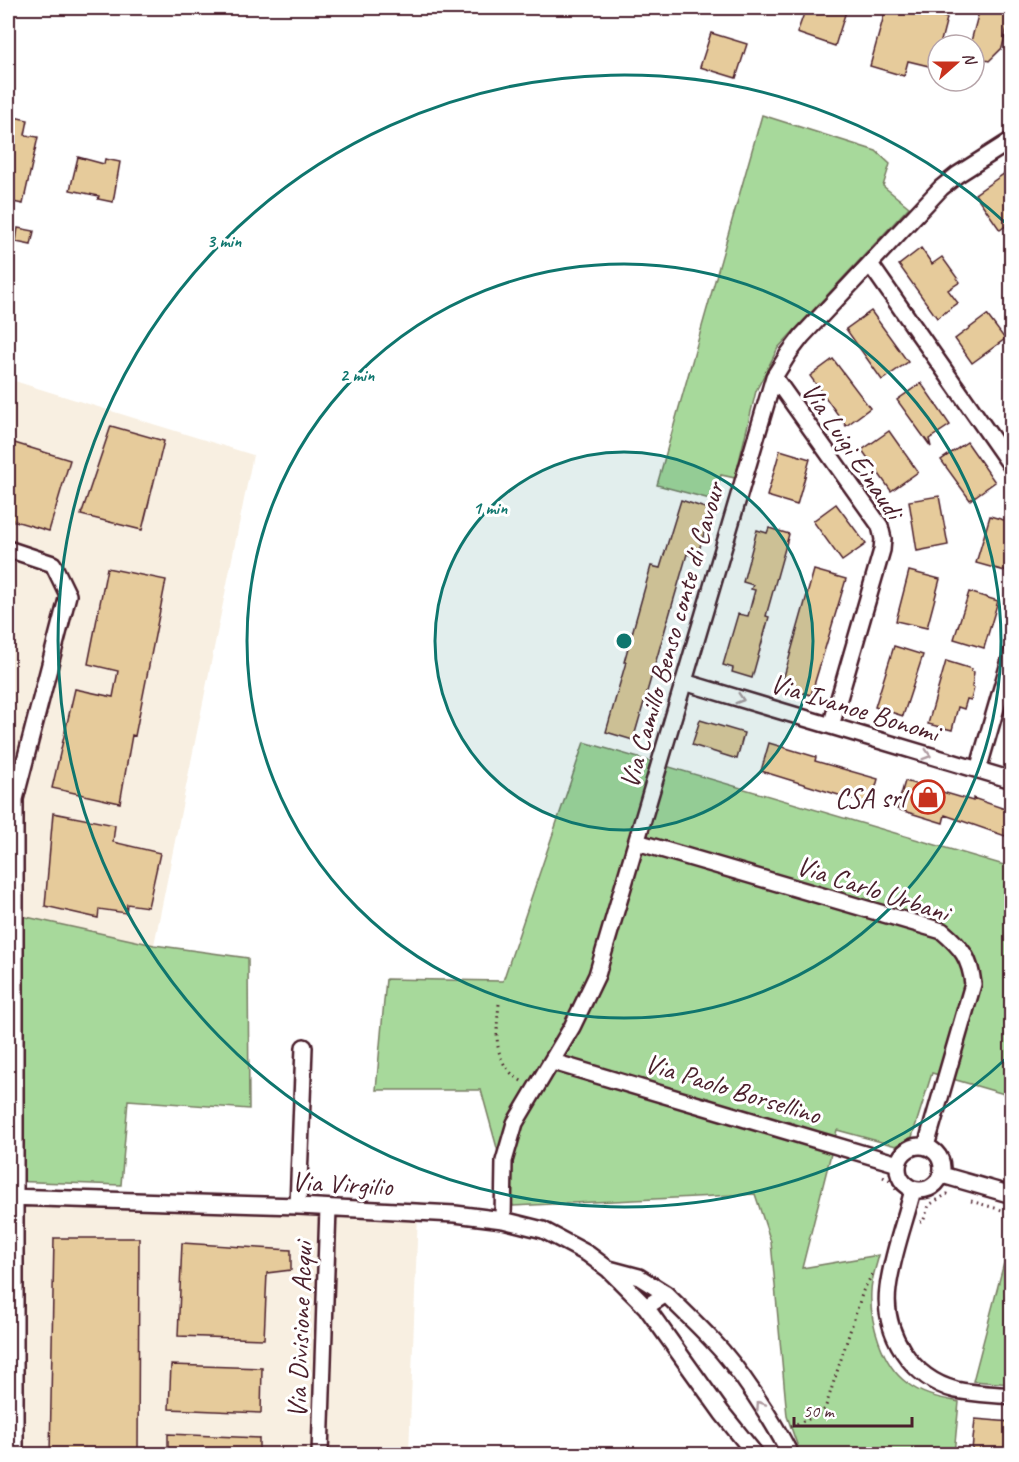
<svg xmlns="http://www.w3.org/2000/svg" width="1019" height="1462" font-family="Caveat,sans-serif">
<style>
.built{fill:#f8efe1}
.green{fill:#a7d99b;stroke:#787c63;stroke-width:1.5}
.building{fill:#e6cb9b;stroke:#4a1f2b;stroke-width:1.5}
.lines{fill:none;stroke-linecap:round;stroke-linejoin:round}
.street-casing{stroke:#4a1f2b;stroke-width:20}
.path{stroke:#4a1f2b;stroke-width:3;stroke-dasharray:1.5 4.5;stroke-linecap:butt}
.street{stroke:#fff;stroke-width:15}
.oneway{stroke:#ae9aa0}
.ring{fill:none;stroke:#0f766e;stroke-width:3}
.labels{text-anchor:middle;stroke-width:6;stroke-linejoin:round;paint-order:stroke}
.street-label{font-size:28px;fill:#4a1f2b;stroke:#fff}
.poi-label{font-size:28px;fill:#4a1f2b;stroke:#fff;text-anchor:end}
.centre{fill:#0f766e;stroke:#fff;stroke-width:3}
.ring-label{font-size:18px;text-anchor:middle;font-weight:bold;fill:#0f766e;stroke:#fff;stroke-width:6;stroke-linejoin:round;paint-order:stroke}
</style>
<rect width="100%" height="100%" fill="#fff"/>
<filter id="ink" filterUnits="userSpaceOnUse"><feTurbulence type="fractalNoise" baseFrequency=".0167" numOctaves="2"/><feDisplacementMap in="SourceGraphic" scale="12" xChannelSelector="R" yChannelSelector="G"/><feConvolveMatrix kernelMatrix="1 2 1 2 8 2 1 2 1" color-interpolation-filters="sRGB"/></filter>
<g filter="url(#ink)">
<path class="built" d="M8 379 253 455 154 945 8 913Z
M8 1197 418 1213 409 1454H8Z"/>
<path class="green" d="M762 115 876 151 890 164 883 186 909 207 778 348 756 391 735 478 721 475 714 500 657 485Z
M584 742 1011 867V1096L932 1073 912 1137 896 1146 837 1130 802 1268 879 1255C876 1267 871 1280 871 1291 869 1321 882 1365 907 1383 922 1395 940 1398 959 1402L954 1454H813L800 1453 787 1416 771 1242 755 1194 513 1206 481 1090H376L386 979 503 981Z
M8 913 154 945 248 958 249 1109 128 1100 121 1185 8 1181Z
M1011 1236V1384L973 1381Z"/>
<path class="building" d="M806 8H847L835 46 797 33Z
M886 8H923L922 10 947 18 940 45H938L933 67 908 61 904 76 870 66Z
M980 8H1003L1011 10V25L1008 24 1002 48 989 61 974 57V45H970Z
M711 33 747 44 736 78 700 67Z
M9 116 28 120 25 135 38 137 23 204 8 201Z
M78 157 104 164 105 159 120 162 113 202 98 199 99 196 70 190Z
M1011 169V222L1000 230 975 194Z
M18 228 34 231 31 245 16 242Z
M921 248 932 264 942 257 960 282 948 290 958 303 937 318 899 265Z
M871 311 908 362 882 380 846 329Z
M987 315 1005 339 972 363 955 339Z
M833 359 870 408 846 426 810 376Z
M921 383 950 425 929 439 931 447 897 400Z
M111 426 164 441 142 530 81 515Z
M889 431 918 472 891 491 862 450Z
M8 441 70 460 49 531 8 519Z
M967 442 995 482 970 500 941 460Z
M780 450 810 459 797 505 767 496Z
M939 496 948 545 917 551 909 501Z
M681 500 711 510 697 557 687 554 633 740 606 732 626 662H624L651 566 660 568Z
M836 504 866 544 842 561 813 521Z
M990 516 1011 522V549L1005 571 976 563Z
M769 528 789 534 766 616 769 617 752 678 732 672 733 668 723 665 738 614 748 616 755 590 751 589 753 585 743 582 757 530 767 533Z
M107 568 166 580 135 736 132 735 120 803 52 788 75 689 113 697 118 671 88 664Z
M814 570 846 579 811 695 781 687Z
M909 571 940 579 927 628 896 621Z
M969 592 998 601 984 648 954 639Z
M894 646 923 655 903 716 875 707Z
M946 661 972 669 971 671 974 672 972 687 974 688 971 700 967 699 964 709 958 707 952 730 928 724Z
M700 720 744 733 737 759 692 745Z
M769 743 816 757 815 761 878 779 871 805 761 771Z
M905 781 973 801V798L1011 811V838L945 815 943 823 897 809Z
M53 813 115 825 113 842 160 853 148 907 127 904 126 913 99 909 98 918 45 906Z
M54 1238H139L138 1455H50Z
M182 1243 291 1250V1270L267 1273 264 1339 178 1336Z
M171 1365 262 1368 261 1413 169 1409Z
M975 1419 1011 1422V1454L972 1450Z
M168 1434 259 1438V1455H168Z"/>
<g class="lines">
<defs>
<path id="street" d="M870 264 1012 467
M774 377 880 526 883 539 882 550 831 726
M8 549 53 564 68 595 15 799V1454
M684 682 1012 780
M978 770 1012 653
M637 842 942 931C962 948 970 958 973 984L926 1146
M553 1062 898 1164
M898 1168a22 22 0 1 1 44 0a22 22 0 1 1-44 0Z
M942 1175 1012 1195
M913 1190C905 1222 892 1255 888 1288 882 1333 912 1379 956 1390 974 1394 993 1394 1012 1396
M8 1197 298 1206 455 1214 503 1220 543 1230 588 1254 608 1269 646 1307 722 1413 755 1454
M298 1206 304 1047
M503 1220 504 1161 515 1123 572 1027 597 975 774 377 789 353 802 336 941 188 957 175 1012 140
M609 1269 639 1277 666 1294
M646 1307 666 1294C681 1309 697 1324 712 1340 740 1369 772 1419 790 1454
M320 1454 328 1208"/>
</defs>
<use href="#street" class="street-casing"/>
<path class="path" d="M499 1004C496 1035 492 1064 523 1082
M883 1177 893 1182 896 1190
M971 1201 1012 1213
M920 1222H923L929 1205 947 1194 950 1195
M791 1426 816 1416 825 1409 863 1291 874 1271"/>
<use href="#street" class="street"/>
</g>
<defs><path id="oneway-chevron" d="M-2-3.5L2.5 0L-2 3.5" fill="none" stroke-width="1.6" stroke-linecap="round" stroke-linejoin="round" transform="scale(1.5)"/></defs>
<g class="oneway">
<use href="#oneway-chevron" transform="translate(740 699) rotate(17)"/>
<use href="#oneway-chevron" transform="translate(927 755) rotate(17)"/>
<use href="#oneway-chevron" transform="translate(760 1405) rotate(-124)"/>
</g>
</g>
<circle cx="624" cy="641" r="189" fill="#0f766e" fill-opacity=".12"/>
<g class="ring">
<circle cx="624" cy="641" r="189"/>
<circle cx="624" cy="641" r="377"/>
<path d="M1010 1055A566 566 0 1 1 1010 227"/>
</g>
<defs>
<symbol id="shop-ring" viewBox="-11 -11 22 22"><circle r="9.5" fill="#fff" stroke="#c8321e" stroke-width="1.5"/><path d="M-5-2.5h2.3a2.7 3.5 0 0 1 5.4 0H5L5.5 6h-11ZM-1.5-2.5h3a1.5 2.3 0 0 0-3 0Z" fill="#c8321e"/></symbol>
</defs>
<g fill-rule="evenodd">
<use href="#shop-ring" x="909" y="778" width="38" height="38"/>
</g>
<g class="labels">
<g class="street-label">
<text transform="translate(853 450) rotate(56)" y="10">Via Luigi Einaudi</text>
<text transform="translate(671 635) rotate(-74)" y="10">Via Camillo Benso conte di Cavour</text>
<text transform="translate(855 707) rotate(17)" y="10">Via Ivanoe Bonomi</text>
<text transform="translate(873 888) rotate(18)" y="10">Via Carlo Urbani</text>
<text transform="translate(733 1088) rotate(17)" y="10">Via Paolo Borsellino</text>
<text transform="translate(342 1183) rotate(3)" y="10">Via Virgilio</text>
<text transform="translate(299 1330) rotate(-88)" y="10">Via Divisione Acqui</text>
</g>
<g class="poi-label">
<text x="905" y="807">CSA srl</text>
</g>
</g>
<circle cx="624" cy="641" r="9" class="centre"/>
<g class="ring-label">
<text x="224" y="247">3 min</text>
<text x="357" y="381">2 min</text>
<text x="490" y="514">1 min</text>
</g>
<rect width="1019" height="1462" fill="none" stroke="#fff" stroke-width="30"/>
<rect x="15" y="15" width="989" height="1432" fill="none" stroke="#4a1f2b" stroke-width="2" filter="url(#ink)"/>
<g transform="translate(956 63) rotate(69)"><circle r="28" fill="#ffffff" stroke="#b7a5aa" stroke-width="1.5"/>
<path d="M0-4.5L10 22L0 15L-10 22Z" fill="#c8321e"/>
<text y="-9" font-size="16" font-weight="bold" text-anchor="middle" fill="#4a1f2b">N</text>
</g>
<path d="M794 1417v9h118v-9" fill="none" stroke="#4a1f2b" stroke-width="3"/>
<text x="803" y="1417" font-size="18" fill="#4a1f2b" stroke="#ffffff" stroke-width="4.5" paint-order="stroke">50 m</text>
</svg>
